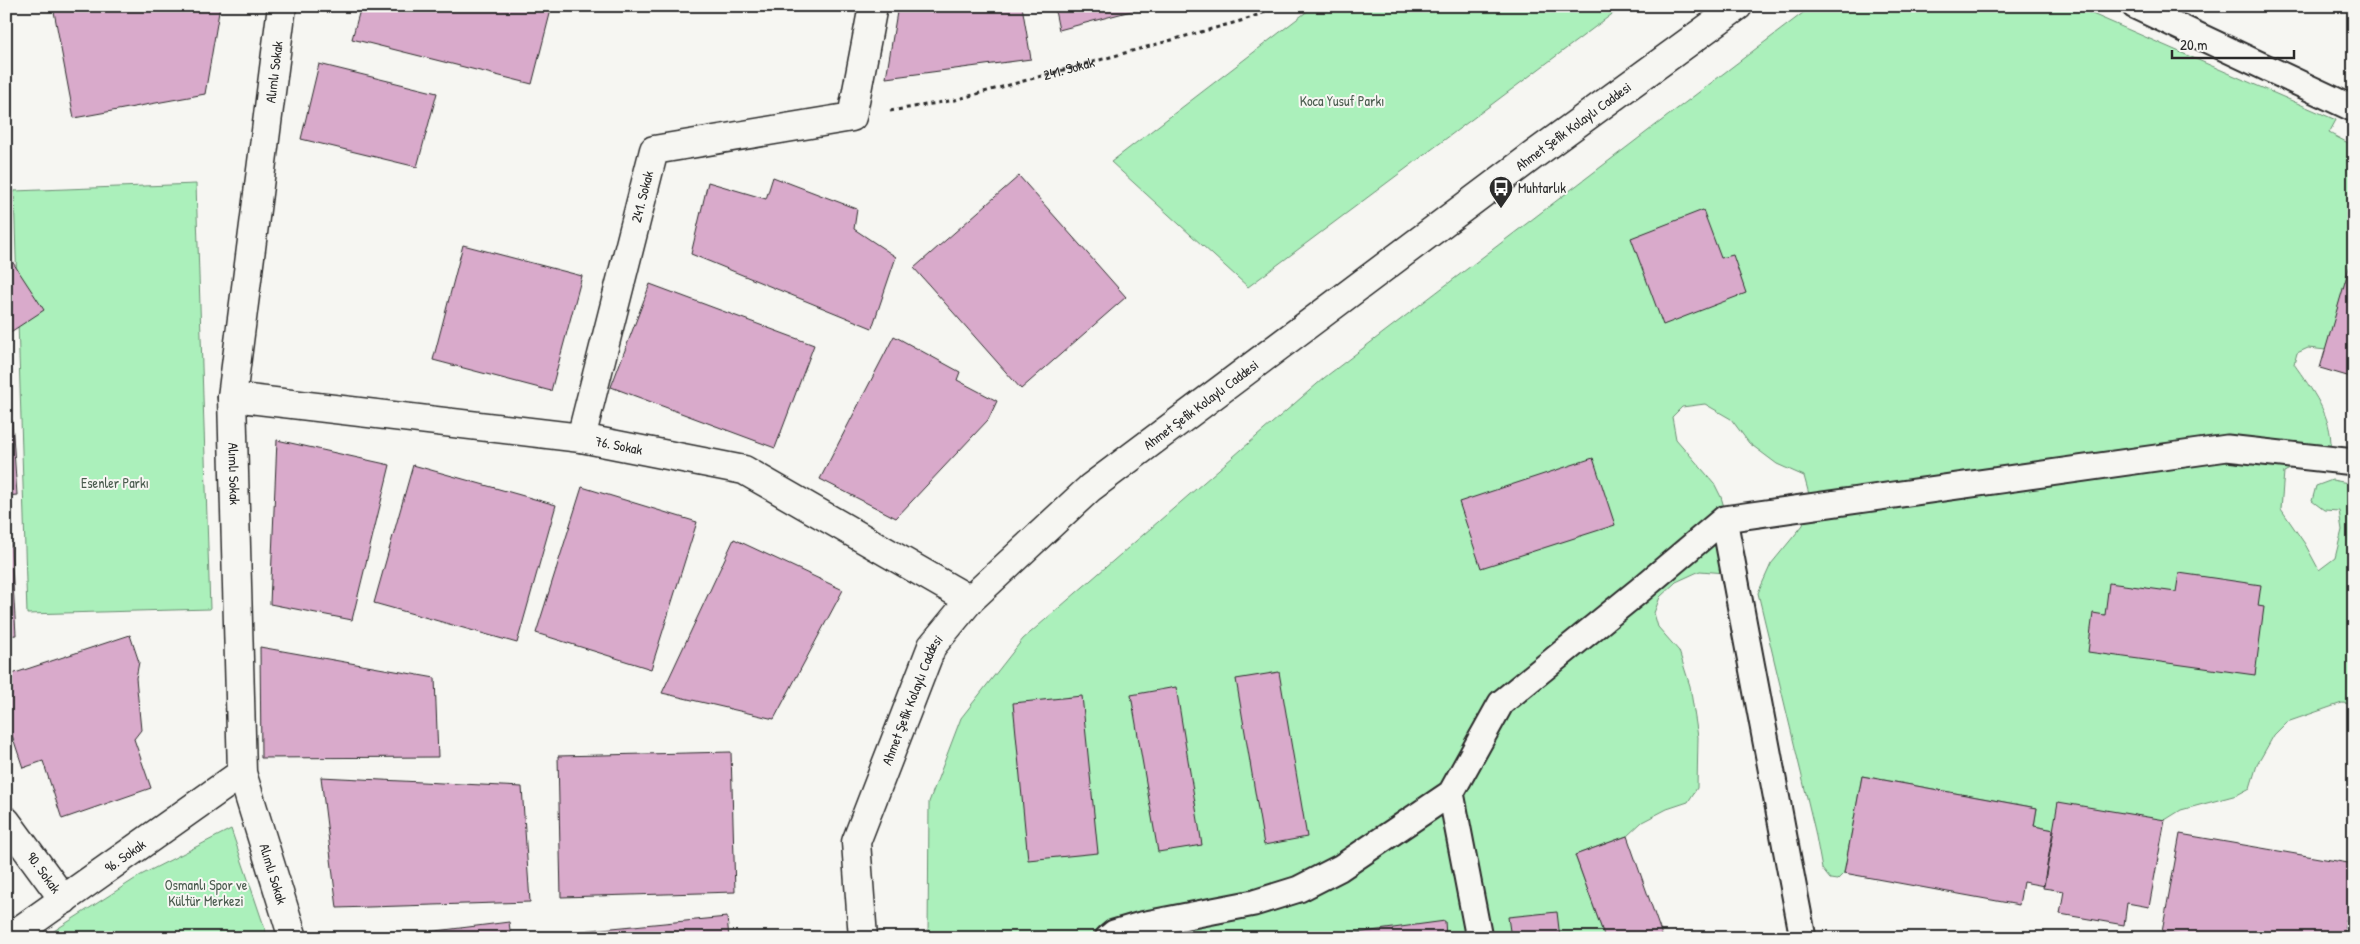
<svg xmlns="http://www.w3.org/2000/svg" width="2360" height="944" font-family="'Patrick Hand',sans-serif">
<style>
.green{fill:#abf0bb;stroke:#6b8e73}
.building{fill:#d9aacb;stroke:#2b2b2b}
.lines{fill:none;stroke-linecap:round;stroke-linejoin:round}
.lane-casing{stroke:#2b2b2b;stroke-width:29}
.street-casing{stroke:#2b2b2b;stroke-width:31}
.secondary-casing{stroke:#2b2b2b;stroke-width:31}
.path{stroke:#2b2b2b;stroke-width:3;stroke-dasharray:4 4;stroke-linecap:butt}
.lane{stroke:#f6f6f2;stroke-width:25}
.street{stroke:#f6f6f2;stroke-width:28}
.secondary{stroke:#f6f6f2;stroke-width:28}
.labels{text-anchor:middle;stroke-width:4;stroke-linejoin:round;paint-order:stroke}
.street-label{font-size:14px;fill:#2b2b2b;stroke:#f6f6f2}
.park-label{font-size:14px;fill:#4b5c4f;stroke:#f6f6f2}
.poi-label{font-size:14px;fill:#2b2b2b;stroke:#f6f6f2;text-anchor:start}
</style>
<rect width="100%" height="100%" fill="#f6f6f2"/>
<filter id="ink" filterUnits="userSpaceOnUse"><feTurbulence type="fractalNoise" baseFrequency=".02" numOctaves="2"/><feDisplacementMap in="SourceGraphic" scale="10" xChannelSelector="R" yChannelSelector="G"/><feConvolveMatrix kernelMatrix="1 2 1 2 8 2 1 2 1" color-interpolation-filters="sRGB"/></filter>
<g filter="url(#ink)">
<path class="green" d="M1314 6H1623L1248 287 1111 162Z
M1812 6H2074L2336 120 2329 133 2354 146V251L2326 350 2308 348 2297 353 2294 364C2312 390 2332 415 2331 448L2284 472 2281 509 2305 544 2319 570 2335 558 2342 530 2339 511 2324 510 2312 501 2316 486 2332 480 2354 484V704L2342 703 2287 722 2274 735 2257 765 2250 788 2237 795 2181 810 2165 820 2054 830 2034 826 2037 808 1862 776 1844 873 1837 880 1830 879 1822 869 1815 831 1758 593 1771 564 1803 525 1810 498 1804 476 1777 464 1749 443 1731 419 1705 404 1682 407 1672 417 1676 439 1714 483 1721 497 1730 527 1726 573 1700 571 1676 582 1660 597 1654 613 1658 627 1679 651 1690 686 1698 737 1697 788 1688 802 1667 809 1642 822 1627 836 1575 855 1605 938H928L929 802 961 718 1023 639 1324 378Z
M196 184 210 609 27 614 14 191Z
M231 829 268 938H43L141 875Z"/>
<path class="building" d="M53 6H220L205 94 74 118Z
M361 6H552L532 84 352 39Z
M898 6H1022L1031 59 886 78Z
M1054 6H1150L1059 30Z
M319 64 437 93 417 167 301 139Z
M1019 176 1126 297 1021 389 914 268Z
M773 177 857 209 854 229 896 257 872 328 691 254 708 182 766 199Z
M1703 210 1721 258 1733 255 1746 293 1663 325 1631 238Z
M463 245 582 276 551 391 433 360Z
M2354 251V378L2320 368Z
M6 252 44 310 6 335Z
M650 284 814 345 775 448 611 387Z
M894 336 960 372 957 380 997 401 988 420 896 518 820 479Z
M12 420 17 495 6 496V421Z
M277 440 390 465 352 620 270 604Z
M1593 458 1615 525 1481 568 1459 502Z
M413 465 556 505 517 643 374 603Z
M582 487 697 522 651 669 536 633Z
M6 531H10L16 635 6 636Z
M734 539 843 590 774 719 662 693Z
M2179 573 2261 585 2258 606 2264 607 2255 675 2088 652 2093 613 2105 615 2109 583 2176 592Z
M130 635 139 662 136 678 141 730 134 739 151 788 62 819 43 761 23 768 11 732 6 734V676Z
M260 647 435 678 438 757 261 758Z
M1279 672 1307 837 1264 845 1236 679Z
M1176 687 1202 845 1158 852 1131 695Z
M1082 696 1098 853 1028 860 1013 703Z
M731 752 735 892 561 897 558 756Z
M1862 776 2037 808 2034 826 2054 830 2044 886 2023 882 2019 905 1844 873Z
M321 777 522 787 530 902 337 908Z
M2058 802 2165 820 2149 907 2127 903 2124 925 2060 914 2064 891 2043 888Z
M2180 834 2354 864V877L2343 938H2193L2162 932Z
M1627 836 1663 938H1605L1575 855Z
M1557 912 1560 938H1511L1508 917Z
M727 917 729 938H581V931Z
M1445 921 1446 938H1350L1349 934Z
M509 922 511 938H379Z"/>
<g class="lines">
<defs>
<path id="lane" d="M2135 6 2354 109
M1724 519 1803 938
M1451 793 1479 938
M1108 938 1114 933 1141 925 1254 903 1299 889 1340 868 1451 793 1501 703 1640 590 1724 519 2227 448 2354 462"/>
<g id="street">
<path id="s2" d="M282 6 232 397 242 773 293 938"/>
<path id="s3" d="M232 397 581 438 744 470 970 600"/>
<path id="s4" d="M581 438 654 150 852 117 873 6"/>
<path id="s5" d="M6 821 64 900"/>
<path id="s6" d="M9 938 242 773"/>
</g>
<g id="secondary">
<path id="s7" d="M863 938 856 842 932 646 970 600 1090 488 1535 154 1738 6"/>
</g>
</defs>
<use href="#lane" class="lane-casing"/>
<use href="#street" class="street-casing"/>
<use href="#secondary" class="secondary-casing"/>
<path class="path" id="s1" d="M890 111 955 100 1244 20 1281 6"/>
<use href="#lane" class="lane"/>
<use href="#street" class="street"/>
<use href="#secondary" class="secondary"/>
</g>
</g>
<defs>
<symbol id="bus-pin" viewBox="-11 -11 22 30"><path d="M0 17L-7.5 6A9.5 9.5 0 1 1 7.5 6Z" fill="#2b2b2b" stroke="#f6f6f2"/><path d="M-5-6H5V4H4V6H2V4H-2V6H-4V4H-5ZM-3.5-4V0h7V-4ZM-3.5 1.2v1.5H-2V1.2ZM2 1.2v1.5H3.5V1.2Z" fill="#fff"/></symbol>
</defs>
<g fill-rule="evenodd">
<use href="#bus-pin" x="1487" y="174" width="28" height="38"/>
</g>
<g class="labels">
<g class="street-label">
<text dy="5" stroke="none"><textPath href="#s1" startOffset="184">241. Sokak</textPath></text>
<text transform="translate(274 72) rotate(-83)" y="5">Alımlı Sokak</text>
<text dy="5" stroke="none"><textPath href="#s7" startOffset="1134">Ahmet Şefik Kolaylı Caddesi</textPath></text>
<text dy="5" stroke="none"><textPath href="#s4" startOffset="249">241. Sokak</textPath></text>
<text dy="5" stroke="none"><textPath href="#s7" startOffset="669">Ahmet Şefik Kolaylı Caddesi</textPath></text>
<text dy="5" stroke="none"><textPath href="#s3" startOffset="390">76. Sokak</textPath></text>
<text dy="5" stroke="none"><textPath href="#s2" startOffset="471">Alımlı Sokak</textPath></text>
<text dy="5" stroke="none"><textPath href="#s7" startOffset="249">Ahmet Şefik Kolaylı Caddesi</textPath></text>
<text dy="5" stroke="none"><textPath href="#s6" startOffset="142">96. Sokak</textPath></text>
<text dy="5" stroke="none"><textPath href="#s5" startOffset="64">90. Sokak</textPath></text>
<text dy="5" stroke="none"><textPath href="#s2" startOffset="876">Alımlı Sokak</textPath></text>
</g>
<g class="park-label">
<text x="1342" y="106">Koca Yusuf Parkı</text>
<text x="115" y="488">Esenler Parkı</text>
<text x="206" y="890">Osmanlı Spor ve<tspan x="206" dy="16">Kültür Merkezi</tspan></text>
</g>
<g class="poi-label">
<text x="1518" y="193">Muhtarlık</text>
</g>
</g>
<rect width="2360" height="944" fill="none" stroke="#f6f6f2" stroke-width="25"/>
<rect x="12" y="12" width="2335" height="919" fill="none" stroke="#2b2b2b" stroke-width="2" filter="url(#ink)"/>
<path d="M2172 50v8h122v-8" fill="none" stroke="#2b2b2b" stroke-width="2.5"/>
<text x="2180" y="50" font-size="15" fill="#2b2b2b" stroke="#f6f6f2" stroke-width="4" paint-order="stroke">20 m</text>
</svg>
